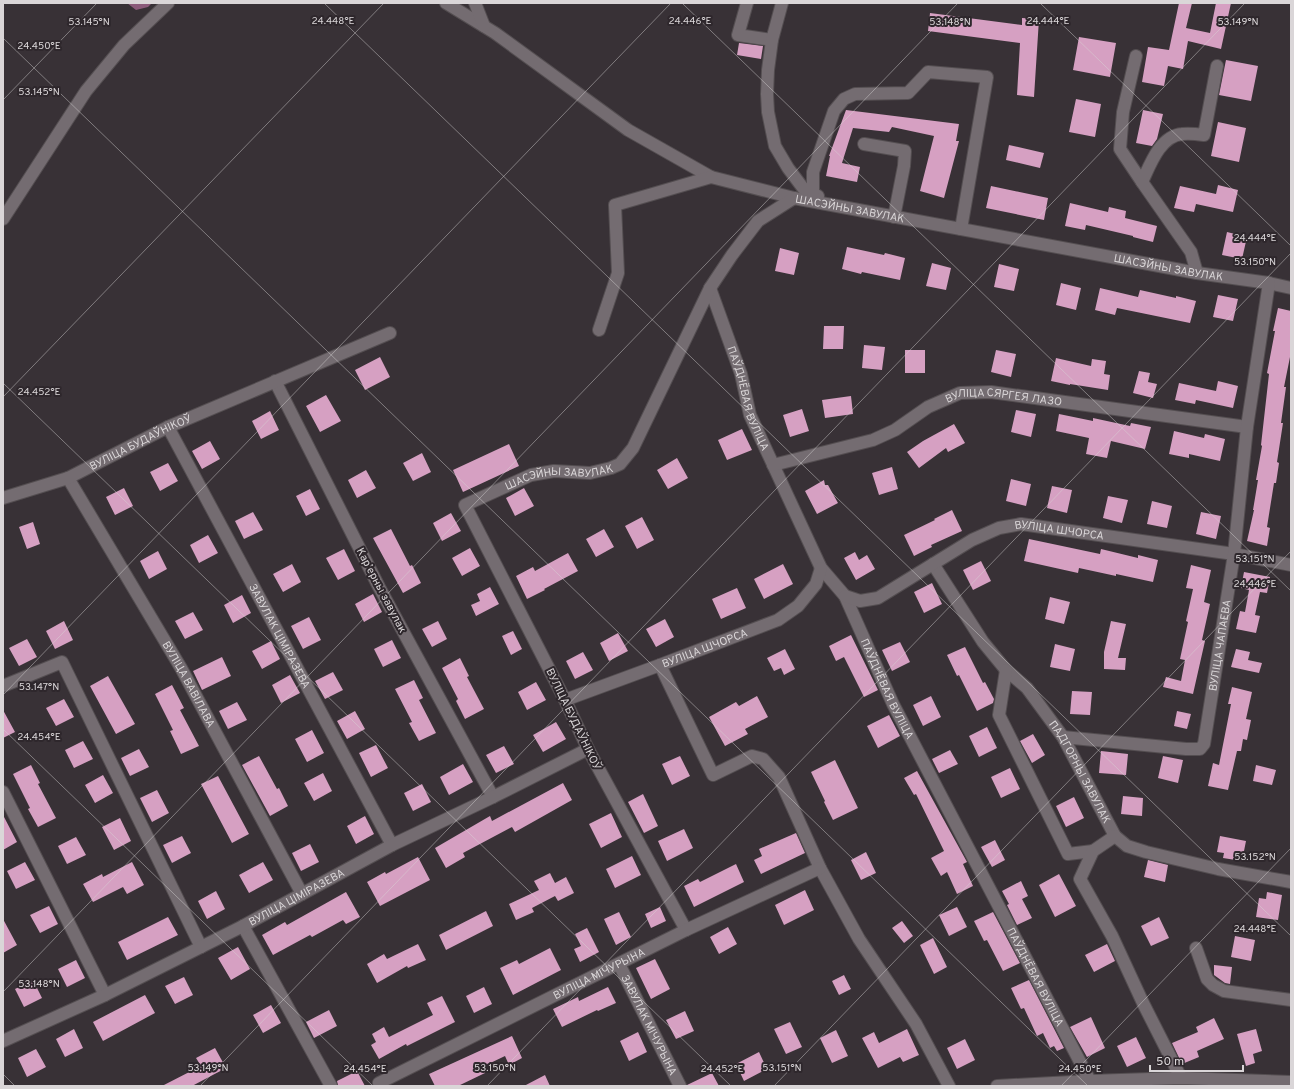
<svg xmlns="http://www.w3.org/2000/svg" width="1294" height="1089" font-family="Overpass,sans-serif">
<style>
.forest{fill:#8b5a7a}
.building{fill:#d6a0c2}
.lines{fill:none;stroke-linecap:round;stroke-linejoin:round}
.minor-casing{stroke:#544e51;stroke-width:14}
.minor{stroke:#746c71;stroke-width:12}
.ticks{fill:none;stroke:#dad6d8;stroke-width:1;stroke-opacity:0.45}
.labels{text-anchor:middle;stroke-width:4;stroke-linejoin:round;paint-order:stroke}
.street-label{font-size:11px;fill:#dad6d8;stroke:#2e272c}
.ticks-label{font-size:10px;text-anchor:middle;fill:#dad6d8;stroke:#2e272c;stroke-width:4;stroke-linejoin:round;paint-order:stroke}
</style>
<rect width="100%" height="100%" fill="#383136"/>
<path class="forest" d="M127 3H152L148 7 136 10Z"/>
<path class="building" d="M1179 3H1192L1186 28 1210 33 1216 3H1231L1221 49 1188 41 1183 69 1168 66 1164 86 1142 82 1148 47 1169 50Z
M930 13 1022 25V18L1039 19 1034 97 1017 95 1020 43 928 31Z
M1079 37 1116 43 1110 77 1073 70Z
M739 43 763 46 761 59 737 55Z
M1226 60 1258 66 1251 101 1219 95Z
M1076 99 1101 104 1095 137 1069 132Z
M846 110 959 124 956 141H959L944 198 920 191 934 136 892 127 889 132 853 128 842 163 860 167 857 182 826 176 830 156H829Z
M1143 110 1163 114 1157 139 1152 146 1136 143Z
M1218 122 1246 128 1239 162 1211 156Z
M1009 145 1044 153 1040 168 1006 160Z
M1218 185 1238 190 1233 212 1196 204 1194 212 1174 208 1180 186 1216 194Z
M991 186 1048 198 1044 220 986 208Z
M1070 203 1108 212 1109 207 1126 211 1125 218 1157 226 1153 242 1133 237V236L1086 225 1085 230 1065 226Z
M1227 232 1247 237 1242 259 1222 255Z
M847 247 884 255 885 253 905 258 900 280 862 272 861 274 842 269Z
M780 248 799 253 794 275 775 271Z
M932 263 951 268 946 290 926 286Z
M999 264 1019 269 1014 291 994 287Z
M1061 283 1081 288 1076 310 1056 305Z
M1100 288 1138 297 1140 290 1176 298V296L1196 301 1190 323 1117 308 1115 315 1095 310Z
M1218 295 1238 299 1233 321 1213 317Z
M1278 308 1291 311V352L1284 387H1286L1281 423H1283L1277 462 1279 463 1276 483H1274L1267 527 1270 528 1267 546 1247 541 1254 510H1253L1258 480H1256L1262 446 1261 445 1269 374 1267 373 1275 331H1273Z
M824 326H844L843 349H823Z
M864 345 885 347 882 370 862 368Z
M905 350H925V373H905Z
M996 350 1016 354 1011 377 991 372Z
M380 357 390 377 365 390 355 370Z
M1056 358 1091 366 1092 359 1106 361 1104 374 1110 375 1108 390 1070 384V385L1051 381Z
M1139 371 1150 373 1148 382 1157 384 1153 398 1133 393Z
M1218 381 1238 386 1233 408 1196 400 1195 404 1175 400 1179 383 1216 391Z
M326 395 341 421 320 432 306 406Z
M851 396 853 414 825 418 822 400Z
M802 409 809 431 790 437 783 415Z
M1016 410 1036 414 1031 437 1011 432Z
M270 411 279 430 261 439 252 421Z
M1059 414 1093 421V418L1130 426 1131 423 1151 427 1145 449 1111 441 1107 458 1086 454 1089 438 1056 431Z
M954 424 965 443 948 452 946 448 919 468 907 452 923 441Z
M742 429 752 450 727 460 718 440Z
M1174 431 1204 438 1205 434 1225 439 1220 461 1189 454V458L1169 454Z
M210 441 220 459 202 469 192 451Z
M509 444 519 466 463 492 453 470Z
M422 453 431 472 413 481 403 463Z
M677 458 688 478 668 489 657 470Z
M168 463 178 481 160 491 150 472Z
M892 467 898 489 879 495 872 473Z
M366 470 376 488 357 498 348 480Z
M1011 479 1031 484 1026 506 1006 501Z
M824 480 825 485H828L838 503 817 514 805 491Z
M1052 486 1072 490 1067 513 1047 508Z
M124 488 133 506 115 515 106 497Z
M524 488 534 506 515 516 506 498Z
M310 489 320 509 306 516 296 496Z
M1108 496 1128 500 1122 523 1103 518Z
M1152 501 1172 506 1167 528 1147 524Z
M952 510 962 531 931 545 932 547 914 556 904 535 935 520 934 519Z
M253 512 263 530 244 539 235 521Z
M1201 512 1221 516 1216 539 1196 534Z
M451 513 461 531 442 541 433 523Z
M642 517 654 540 637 549 625 526Z
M33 522 40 544 27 549 19 527Z
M391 529 410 566 412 565 421 583 403 593 373 538Z
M604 529 614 547 596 557 586 539Z
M208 535 218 553 199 563 190 545Z
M1029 539 1100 554 1101 549 1138 558V555L1158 560 1153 582 1116 574V576L1079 568 1078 573 1024 561Z
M470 548 480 566 462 576 452 558Z
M344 549 355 571 338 580 326 558Z
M158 551 167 569 149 579 140 561Z
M855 552 859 560 867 555 875 569 856 580 844 558Z
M568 553 578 571 544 589 545 590 527 599 516 576 533 567 535 571Z
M981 561 991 581 973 590 963 570Z
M292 564 301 582 283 592 273 574Z
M783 564 793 584 764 599 754 579Z
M1191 565 1211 570 1204 602 1210 604 1202 640 1205 641 1193 694 1163 687 1166 677 1181 681 1185 660 1180 659 1188 622 1186 621 1193 589 1186 588Z
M1244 572 1270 577 1267 593 1260 592 1255 615 1260 616 1256 633 1236 629 1240 611 1245 612 1249 590 1241 588Z
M932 583 942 604 924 613 914 592Z
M490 587 499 604 476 616 471 605 480 601 477 594Z
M737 588 746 608 721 619 712 599Z
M373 594 382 612 364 622 355 604Z
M242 595 251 613 233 623 224 605Z
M1050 597 1070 602 1064 624 1045 619Z
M193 612 203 630 185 639 175 621Z
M309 617 321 640 303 649 291 626Z
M665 619 674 637 656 647 646 629Z
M64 621 73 640 55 649 46 631Z
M438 621 447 639 432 647 422 629Z
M1111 621 1126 624 1118 658H1126L1125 670 1104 669V652Z
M513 631 522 649 511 655 502 636Z
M618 633 628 651 609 661 600 643Z
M851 635 878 690 864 697 844 657 836 661 829 646Z
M27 639 37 657 19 666 9 648Z
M392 640 401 658 383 667 374 649Z
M271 641 280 659 262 669 252 651Z
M900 642 910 662 892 671 882 650Z
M1055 644 1075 649 1070 671 1050 667Z
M965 647 983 683 985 682 994 699 993 703 977 711 959 675 957 676 947 655Z
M785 649 795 669 784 675 781 668 774 671 767 658Z
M1236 649 1250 652 1248 660 1262 663 1259 673 1231 667Z
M583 652 593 670 575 679 566 661Z
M222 657 231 676 202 690 193 671Z
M460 658 469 676 467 677 484 709 465 719 456 701 458 699 442 668Z
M333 672 343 690 325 699 315 681Z
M290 675 300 693 281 703 272 685Z
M108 676 135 724 116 734 90 686Z
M414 680 423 698 419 700 436 733 419 741 409 723 412 722 395 689Z
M536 682 546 700 527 710 518 692Z
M172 685 184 708 180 710 199 746 181 754 170 731 173 730 155 694Z
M1232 687 1252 692 1246 719 1251 720 1247 740 1243 739 1241 751H1237L1228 790 1208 786 1213 763 1219 765 1231 704H1228Z
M1072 691 1092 692 1090 715 1070 714Z
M757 696 768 717 745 729 748 734 725 746 709 717 736 702 739 706Z
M931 696 941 717 923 726 913 705Z
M64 699 74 717 56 726 46 708Z
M237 702 247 720 228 729 219 711Z
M3 710 15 732 3 738Z
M355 711 365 729 347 739 337 721Z
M1177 711 1191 714 1187 729 1174 726Z
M889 715 900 736 878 748 867 726Z
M556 722 566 739 543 752 533 735Z
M987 727 997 748 979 757 969 736Z
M312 730 324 753 307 762 295 739Z
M1033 734 1045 755 1032 763 1020 741Z
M83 741 93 759 74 768 65 750Z
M376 745 388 768 371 777 359 753Z
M504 746 514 764 496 773 486 755Z
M139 749 149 767 130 776 121 758Z
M950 750 958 764 939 773 932 759Z
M1101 751 1128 754 1126 775 1099 773Z
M259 756 277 789 279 788 288 806 270 816 242 765Z
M680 756 690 776 672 785 662 764Z
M1163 756 1183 760 1178 783 1158 778Z
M835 760 858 808 833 820 824 802 825 801 811 772Z
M463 764 473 782 449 795 440 777Z
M31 765 40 783 38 784 56 818 38 827 28 809 30 808 13 774Z
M1256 765 1276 770 1272 785 1253 781Z
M1010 768 1020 789 1001 798 991 777Z
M917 771 967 862 963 864 973 886 957 894 947 872 941 876 931 858 944 851 916 794 914 795 904 778Z
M323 773 332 791 314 801 304 783Z
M103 775 113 793 95 803 85 785Z
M218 776 249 834 232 843 201 784Z
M563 783 572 800 515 832 512 827 463 853 465 857 446 868 435 848 490 816 492 821Z
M422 784 431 802 413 811 404 793Z
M157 790 169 813 152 822 140 798Z
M643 794 658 826 644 833 628 802Z
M1123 796 1143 798 1142 816 1121 814Z
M1074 797 1084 818 1066 827 1056 806Z
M611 813 622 837 601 848 589 824Z
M3 815 17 842 3 850Z
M365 816 374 834 356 844 347 826Z
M120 818 131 841 114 850 102 827Z
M684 829 693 848 667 861 658 841Z
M796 833 805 853 761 874 754 860 762 856 759 849Z
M182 836 191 853 172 863 163 845Z
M1220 836 1246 841 1242 861 1223 858 1224 853 1217 852Z
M76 837 86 855 67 864 58 846Z
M995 840 1005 860 992 867 981 847Z
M310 844 319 862 301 871 292 853Z
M866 852 876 873 861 880 851 860Z
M632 856 641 875 615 888 606 869Z
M418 857 430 880 380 906 367 882 385 872 386 874Z
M1148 860 1168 865 1165 882 1144 877Z
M25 862 35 880 16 889 7 871Z
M132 862 144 885 127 894 123 887 93 902 83 884 102 874 103 877Z
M263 862 273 880 249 893 239 875Z
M736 864 744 882 694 907 684 886 698 879 700 882Z
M550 873 555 883 566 877 574 893 558 901 555 896 532 908 534 912 516 920 509 904 539 890 534 881Z
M1059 874 1076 906 1055 917 1039 885Z
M1021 881 1028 896 1022 899 1032 918 1017 925 1007 905 1009 904 1002 891Z
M805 890 814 910 784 925 775 905Z
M216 891 225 909 207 919 198 901Z
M346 892 360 917 346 924 343 920 312 937 310 935 273 955 262 935 285 922 287 925Z
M1267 892 1282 895 1278 920 1256 917 1259 898 1266 899Z
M49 906 58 924 40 933 30 915Z
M660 907 666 921 651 928 645 914Z
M957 907 967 927 949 936 939 915Z
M486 911 493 926 446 950 439 935Z
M619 912 631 937 616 945 604 919Z
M993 912 1020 963 1003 971 987 940 984 941 974 921Z
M168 917 178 935 127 960 118 942Z
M1159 917 1169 938 1151 946 1141 926Z
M3 919 17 945 3 953Z
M902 921 913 936 904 943 892 928Z
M728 927 737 944 719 954 710 937Z
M587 928 599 952 580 962 574 949 581 946 575 934Z
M1235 936 1255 940 1251 961 1231 957Z
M933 938 947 967 934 974 920 945Z
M418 944 426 960 408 968 407 966 377 983 367 964 384 954 387 959Z
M1107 944 1115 961 1094 972 1085 955Z
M238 947 250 969 231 980 218 958Z
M550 948 561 970 513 995 500 968 517 960 519 964Z
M655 959 670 989 651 999 636 968Z
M76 960 85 978 67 987 58 969Z
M1214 965 1232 967 1230 984 1225 983 1214 975Z
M844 975 851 989 839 995 832 981Z
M184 977 193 995 175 1004 165 986Z
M33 980 42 998 24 1007 15 989Z
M1029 980 1064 1048 1057 1051 1054 1046 1050 1048 1043 1033 1037 1036 1024 1008 1021 1009 1011 988Z
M484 987 492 1004 474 1013 466 996Z
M608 987 616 1003 598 1011 597 1010 562 1027 553 1009 578 997 579 1001Z
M145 995 155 1013 103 1041 93 1022Z
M442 996 455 1022 407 1046 406 1044 379 1059 371 1045 376 1042 372 1034 384 1027 389 1037 433 1015 427 1003Z
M271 1005 281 1023 263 1033 253 1015Z
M329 1010 337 1026 314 1038 306 1022Z
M685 1011 694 1031 676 1039 666 1020Z
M1091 1017 1105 1048 1087 1057 1070 1027Z
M1214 1018 1224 1039 1197 1051 1199 1057 1182 1064 1172 1043 1198 1032 1196 1027Z
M790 1022 802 1047 786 1054 774 1029Z
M74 1029 83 1048 65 1057 56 1039Z
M907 1029 919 1055 903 1062 900 1057 878 1068 862 1038 874 1032 879 1043Z
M1256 1029 1262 1051 1253 1054 1255 1063 1246 1066 1237 1034Z
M836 1030 848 1056 832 1063 820 1038Z
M638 1032 647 1052 629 1061 620 1041Z
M512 1036 522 1058 509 1065 505 1056 482 1067 485 1073 458 1086H435L429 1074Z
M1136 1037 1146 1058 1127 1067 1117 1046Z
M965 1039 975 1060 957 1069 947 1048Z
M215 1048 226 1068 192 1086H162L201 1066 196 1058Z
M36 1049 46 1067 27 1077 18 1058Z
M759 1052 767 1069 744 1081 736 1064Z
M357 1071 365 1086H338L337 1081Z
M712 1073 719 1086H687V1085Z
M545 1075 550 1086H524Z"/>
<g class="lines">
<defs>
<g id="minor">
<path id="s1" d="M446 3 495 33 628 130 711 177 794 198 1197 273 1269 283 1291 288"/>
<path d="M475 3 484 26"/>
<path d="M747 3 738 35 772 40"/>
<path d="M782 3 772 40 768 70 767 94 768 112 775 146 788 168 803 188 818 196"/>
<path d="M1136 56 1123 112 1120 149 1142 182"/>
<path d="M864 144 905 151 904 166 894 217"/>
<path d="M813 193V172L834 111 844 99 855 94 908 93 928 72 987 77 961 229"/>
<path d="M3 219 86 91 124 45 168 3"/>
<path d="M1197 273 1191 252 1142 182C1150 165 1160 136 1182 134 1189 133 1197 134 1204 135L1217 66"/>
<path id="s2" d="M710 288 741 374 750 415 821 568 845 596 893 704 1090 1081"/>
<path d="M599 330 618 273 615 205 711 177"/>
<path d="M275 381 379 587 493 797"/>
<path id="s3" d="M168 427 392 845"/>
<path id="s4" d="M773 465 873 440 895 430 928 407 960 393 991 392 1247 427"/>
<path id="s5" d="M68 478 181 668 302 894"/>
<path id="s6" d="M3 498 68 478 168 427 390 333"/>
<path id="s7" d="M933 564 983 642 1006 670 1027 688 1063 737 1115 836 1127 846 1146 852 1218 869 1291 882"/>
<path id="s8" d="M845 596 860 601 878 598 972 540 999 528 1021 524 1234 554 1291 565"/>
<path d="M660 665 713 775 752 756 763 759 779 777 820 868 859 939 916 1024 949 1086"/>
<path d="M1006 670 999 715 1068 854 1093 851"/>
<path d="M3 686 62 662 201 947"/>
<path id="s9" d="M565 700 660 665 778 620 798 606 816 584 821 568"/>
<path id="s10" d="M1063 737 1186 749H1200L1204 744 1234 554 1247 427 1269 283"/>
<path d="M3 792 105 995"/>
<path d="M1115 836 1093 851 1080 879 1112 936 1143 1003 1181 1078"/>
<path d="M243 926 331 1086"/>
<path id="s11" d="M686 930 588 749 565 700 465 505 531 475 554 471 590 473 611 468 620 464 633 448 710 288 732 255 758 221 794 198"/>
<path d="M1196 948 1207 979 1213 985 1224 991 1291 1000"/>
<path id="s12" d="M619 964 680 1086"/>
<path id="s13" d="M3 1041 105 995 243 926 392 845 493 797 588 749"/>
<path id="s14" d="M380 1086 379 1083 686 930 820 868"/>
<path d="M997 1086 1090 1081 1181 1078 1291 1082"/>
</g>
</defs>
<use href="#minor" class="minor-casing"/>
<use href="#minor" class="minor"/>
</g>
<path class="ticks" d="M324 3 1291 936M682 3 1291 591M1040 3 1291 246M3 38 1088 1086M3 100 97 3M3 383 731 1086M3 397 384 3M3 695 671 3M3 729 373 1086M3 992 958 3M3 1074 15 1086M200 1086 1245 3M487 1086 1291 253M774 1086 1291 551M1061 1086 1291 848"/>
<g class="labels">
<g class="street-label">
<text dy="4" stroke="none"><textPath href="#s1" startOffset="460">ШАСЭЙНЫ ЗАВУЛАК</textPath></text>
<text dy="4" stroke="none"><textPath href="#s1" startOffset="784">ШАСЭЙНЫ ЗАВУЛАК</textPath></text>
<text dy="4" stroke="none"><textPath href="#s2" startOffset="117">ПАЎДНЁВАЯ ВУЛІЦА</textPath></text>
<text dy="4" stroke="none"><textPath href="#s4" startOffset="246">ВУЛІЦА СЯРГЕЯ ЛАЗО</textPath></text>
<text dy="4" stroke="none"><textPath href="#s6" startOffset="149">ВУЛІЦА БУДАЎНІКОЎ</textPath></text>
<text dy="4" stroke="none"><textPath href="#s11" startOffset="579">ШАСЭЙНЫ ЗАВУЛАК</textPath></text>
<text dy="4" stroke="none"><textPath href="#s8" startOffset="235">ВУЛІЦА ШЧОРСА</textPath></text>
<text transform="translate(382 590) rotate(62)" y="4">Карʼерны завулак</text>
<text dy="4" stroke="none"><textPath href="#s3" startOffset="237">ЗАВУЛАК ЦІМІРАЗЕВА</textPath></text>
<text dy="4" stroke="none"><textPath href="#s10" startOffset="244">ВУЛІЦА ЧАПАЕВА</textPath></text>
<text dy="4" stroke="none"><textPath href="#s9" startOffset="149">ВУЛІЦА ШЧОРСА</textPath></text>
<text dy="4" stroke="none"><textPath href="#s5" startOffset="239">ВУЛІЦА ВАВІЛАВА</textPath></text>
<text dy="4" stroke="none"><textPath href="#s2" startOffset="441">ПАЎДНЁВАЯ ВУЛІЦА</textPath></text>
<text transform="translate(574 719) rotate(64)" y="4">ВУЛІЦА БУДАЎНІКОЎ</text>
<text dy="4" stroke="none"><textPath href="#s7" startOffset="256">ПАДГОРНЫ ЗАВУЛАК</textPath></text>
<text dy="4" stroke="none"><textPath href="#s13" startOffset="327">ВУЛІЦА ЦІМІРАЗЕВА</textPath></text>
<text dy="4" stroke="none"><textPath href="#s14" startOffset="249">ВУЛІЦА МІЧУРЫНА</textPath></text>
<text dy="4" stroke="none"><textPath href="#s2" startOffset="765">ПАЎДНЁВАЯ ВУЛІЦА</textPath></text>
<text dy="4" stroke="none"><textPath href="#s12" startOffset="68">ЗАВУЛАК МІЧУРЫНА</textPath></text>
</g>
</g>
<g class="ticks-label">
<text x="333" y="24">24.448°E</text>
<text x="690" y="24">24.446°E</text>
<text x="1048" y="24">24.444°E</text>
<text x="89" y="25">53.145°N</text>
<text x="1238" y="25">53.149°N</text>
<text x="950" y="25">53.148°N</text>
<text x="39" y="49">24.450°E</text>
<text x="39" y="95">53.145°N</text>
<text x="1255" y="241">24.444°E</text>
<text x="1255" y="265">53.150°N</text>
<text x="39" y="395">24.452°E</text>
<text x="1255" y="562">53.151°N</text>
<text x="1255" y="587">24.446°E</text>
<text x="39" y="690">53.147°N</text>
<text x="39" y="740">24.454°E</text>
<text x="1255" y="860">53.152°N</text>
<text x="1255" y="932">24.448°E</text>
<text x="39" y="987">53.148°N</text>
<text x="208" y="1071">53.149°N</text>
<text x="495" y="1071">53.150°N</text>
<text x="782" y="1071">53.151°N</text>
<text x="365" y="1072">24.454°E</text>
<text x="722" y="1072">24.452°E</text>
<text x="1080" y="1072">24.450°E</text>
</g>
<rect width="1294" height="1089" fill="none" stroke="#dad6d8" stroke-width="8"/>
<path d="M1150 1065v6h93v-6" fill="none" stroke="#dad6d8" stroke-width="2"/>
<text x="1156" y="1065" font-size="12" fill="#dad6d8" stroke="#2e272c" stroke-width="3" paint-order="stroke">50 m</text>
</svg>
